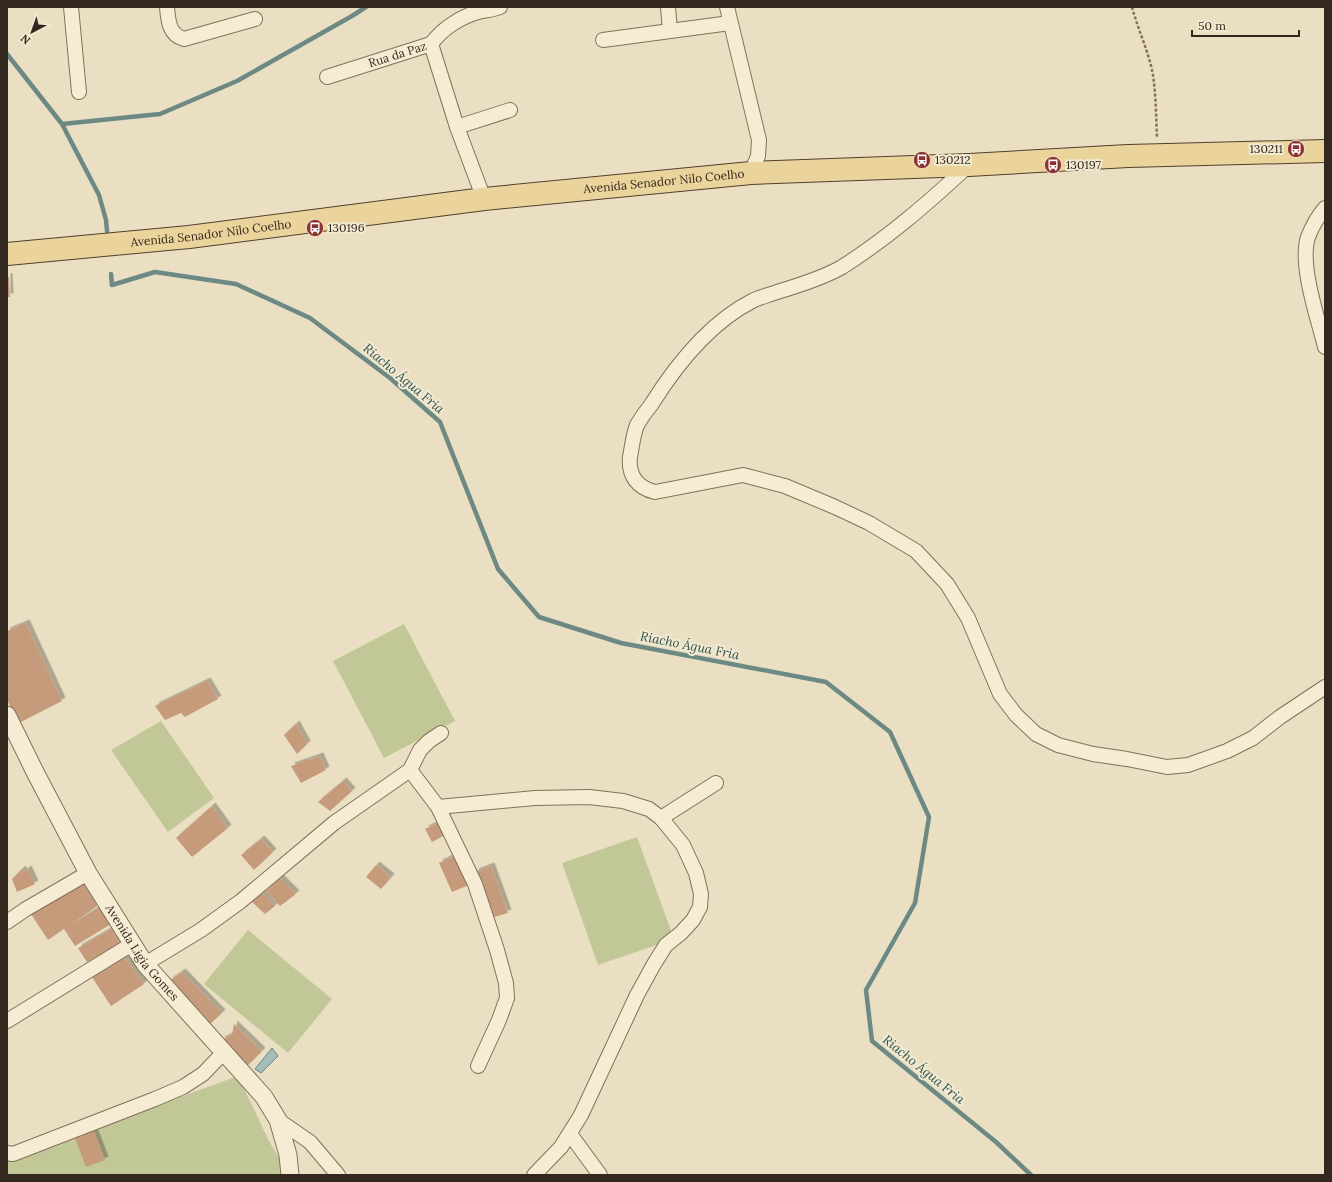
<svg xmlns="http://www.w3.org/2000/svg" width="1332" height="1182" font-family="Lora,serif">
<style>
.green{fill:#c1c797}
.water{fill:#a4bdb6;stroke:#6c8a83}
.lines{fill:none;stroke-linecap:round;stroke-linejoin:round}
.stream{stroke:#6c8a83;stroke-width:4.5}
.building{fill:#c59b7b;filter:url(#shadow)}
.minor-casing{stroke:#82705b;stroke-width:16}
.tertiary-casing{stroke:#82705b;stroke-width:19}
.primary-casing{stroke:#503f2f;stroke-width:24}
.path{stroke:#82705b;stroke-width:2.5;stroke-dasharray:3 2;stroke-linecap:butt}
.minor{stroke:#f6ecd4;stroke-width:14}
.tertiary{stroke:#f6ecd4;stroke-width:17}
.primary{stroke:#ebd39c;stroke-width:22}
.labels{text-anchor:middle;stroke-width:4;stroke-linejoin:round;paint-order:stroke}
.street-label{font-size:12px;fill:#33281e;stroke:#f2e9d1}
.poi-label{font-size:12px;fill:#33281e;stroke:#f2e9d1;text-anchor:start}
.water-label{font-size:13px;font-style:italic;fill:#2e5250;stroke:#f2e9d1}
</style>
<defs>
<filter id="shadow"><feDropShadow dx="3.5" dy="-3.5" stdDeviation="0" flood-color="#0004"/></filter>
</defs>
<rect width="100%" height="100%" fill="#eadfc2"/>
<path class="green" d="M404 624 455 721 384 758 333 661Z
M161 721 214 798 168 832 111 750Z
M637 837 674 939 598 965 562 863Z
M248 930 332 999 288 1053 204 984Z
M238 1076 269 1141 289 1175H7V1160Z"/>
<path class="water" d="M272 1048 278 1056 261 1073 255 1069Z"/>
<g class="lines">
<path class="stream" d="M7 54 62 124 99 195 106 220 107 231
M62 124 160 114 237 81 352 16 366 7
M111 274 112 285 155 272 236 284 310 318 390 378 440 422 498 569 539 617 621 643 826 682 890 732 929 817 915 903 866 990 872 1041 996 1142 1031 1175"/>
</g>
<path class="building" d="M7 277H9L10 297H7Z
M26 623 62 701 19 723 7 700V631Z
M207 681 218 699 185 717 181 713 165 720 155 706Z
M296 724 307 744 297 754 284 735Z
M320 756 326 770 301 783 291 766Z
M343 781 352 791 330 811 318 802Z
M212 806 228 828 192 857 176 838Z
M438 823 445 835 432 842 425 829Z
M261 839 273 852 254 870 241 855Z
M456 855 469 885 452 892 439 863Z
M376 865 391 877 381 889 366 877Z
M491 866 508 913 491 918 475 872Z
M22 869 24 872 28 869 35 884 17 892 12 879Z
M280 878 296 894 280 906 266 891Z
M83 884 97 906 69 926 100 907 111 924 75 946 64 929 48 940 31 914Z
M260 891 275 906 265 914 250 900Z
M111 929 120 944 87 962 78 948Z
M122 954 144 984 111 1006 90 974Z
M182 972 222 1013 210 1024 169 981Z
M234 1024 262 1051 246 1067 221 1040 232 1035Z
M94 1131 105 1160 86 1167 75 1138Z"/>
<g class="lines">
<defs>
<g id="minor">
<path d="M71 7 79 92"/>
<path d="M167 7C168 20 169 35 184 39L255 19"/>
<path d="M668 7 670 31"/>
<path d="M727 7 759 140 758 156 751 173"/>
<path d="M603 40 730 23"/>
<path d="M431 44C442 29 460 17 478 12 486 10 493 10 500 7"/>
<path id="s1" d="M327 77 431 44 457 127 484 199"/>
<path d="M457 127 510 110"/>
<path d="M969 165C929 202 888 238 842 267 823 278 797 286 777 292 769 295 761 297 754 300 710 322 676 365 651 405 646 411 641 418 637 425 633 435 632 447 630 457 628 476 638 488 655 492L743 475 785 486 835 507 869 523 916 551 947 584 968 618 1000 694 1016 715 1036 734 1058 745 1093 754 1127 759 1167 767 1188 765 1227 751 1253 738 1280 717 1325 687"/>
<path d="M1325 208C1318 216 1312 227 1308 237 1299 265 1318 318 1325 347"/>
<path d="M410 770 438 807 475 884 497 950 506 983 507 998 499 1020 478 1066"/>
<path d="M438 807 535 798 589 797 623 801 649 809 661 818 716 783"/>
<path d="M7 922 26 909 88 873"/>
<path d="M145 964 201 930 241 901 334 823 410 770 420 750 429 741 441 733"/>
<path d="M7 1021 132 944"/>
<path d="M278 1120 310 1142 338 1175"/>
<path d="M570 1134 600 1175"/>
<path d="M7 1153 13 1154 155 1099 183 1087 203 1074 225 1051"/>
<path d="M534 1175 561 1147 581 1115 637 995 654 964 666 945 681 933 693 920 700 907 701 894 696 873 683 845 661 818"/>
</g>
<g id="tertiary">
<path id="s2" d="M7 715 35 772 88 873 145 964 264 1097 278 1120 288 1155 290 1175"/>
</g>
<g id="primary">
<path id="s3" d="M7 254 189 237 484 199 751 173 969 165 1128 156 1325 151"/>
</g>
</defs>
<use href="#minor" class="minor-casing"/>
<use href="#tertiary" class="tertiary-casing"/>
<use href="#primary" class="primary-casing"/>
<path class="path" d="M1132 7C1138 30 1149 52 1153 75 1156 96 1156 117 1157 138"/>
<use href="#minor" class="minor"/>
<use href="#tertiary" class="tertiary"/>
<use href="#primary" class="primary"/>
</g>
<defs>
<symbol id="bus-disc" viewBox="-11 -11 22 22"><circle r="9.5" fill="#8c3030" stroke="#f2e9d1"/><path d="M-5-6H5V4H4V6H2V4H-2V6H-4V4H-5ZM-3.5-4V0h7V-4ZM-3.5 1.2v1.5H-2V1.2ZM2 1.2v1.5H3.5V1.2Z" fill="#fff"/></symbol>
</defs>
<g fill-rule="evenodd">
<use href="#bus-disc" x="1286" y="139" width="20" height="20"/>
<use href="#bus-disc" x="912" y="150" width="20" height="20"/>
<use href="#bus-disc" x="1043" y="155" width="20" height="20"/>
<use href="#bus-disc" x="305" y="218" width="20" height="20"/>
</g>
<g class="labels">
<g class="street-label">
<text dy="4" stroke="none"><textPath href="#s1" startOffset="74">Rua da Paz</textPath></text>
<text dy="4" stroke="none"><textPath href="#s3" startOffset="661">Avenida Senador Nilo Coelho</textPath></text>
<text dy="4" stroke="none"><textPath href="#s3" startOffset="205">Avenida Senador Nilo Coelho</textPath></text>
<text dy="4" stroke="none"><textPath href="#s2" startOffset="274">Avenida Ligia Gomes</textPath></text>
</g>
<g class="poi-label">
<text x="1283" y="153" text-anchor="end">130211</text>
<text x="935" y="164">130212</text>
<text x="1066" y="169">130197</text>
<text x="328" y="232">130196</text>
</g>
<g class="water-label">
<text transform="translate(404 378) rotate(40)" y="5">Riacho Água Fria</text>
<text transform="translate(690 645) rotate(11)" y="5">Riacho Água Fria</text>
<text transform="translate(924 1069) rotate(39)" y="5">Riacho Água Fria</text>
</g>
</g>
<rect width="1332" height="1182" fill="none" stroke="#33281e" stroke-width="16"/>
<g transform="translate(32 32) rotate(221)" stroke="#f2e9d1" stroke-width="3" paint-order="stroke">
<path d="M0-3L7 15L0 10L-7 15Z" fill="#33281e"/>
<text y="-6" font-size="11" font-weight="bold" text-anchor="middle" fill="#33281e">N</text>
</g>
<path d="M1192 30v6h107v-6" fill="none" stroke="#33281e" stroke-width="2"/>
<text x="1198" y="30" font-size="12" fill="#33281e" stroke="#f2e9d1" stroke-width="3" paint-order="stroke">50 m</text>
</svg>
